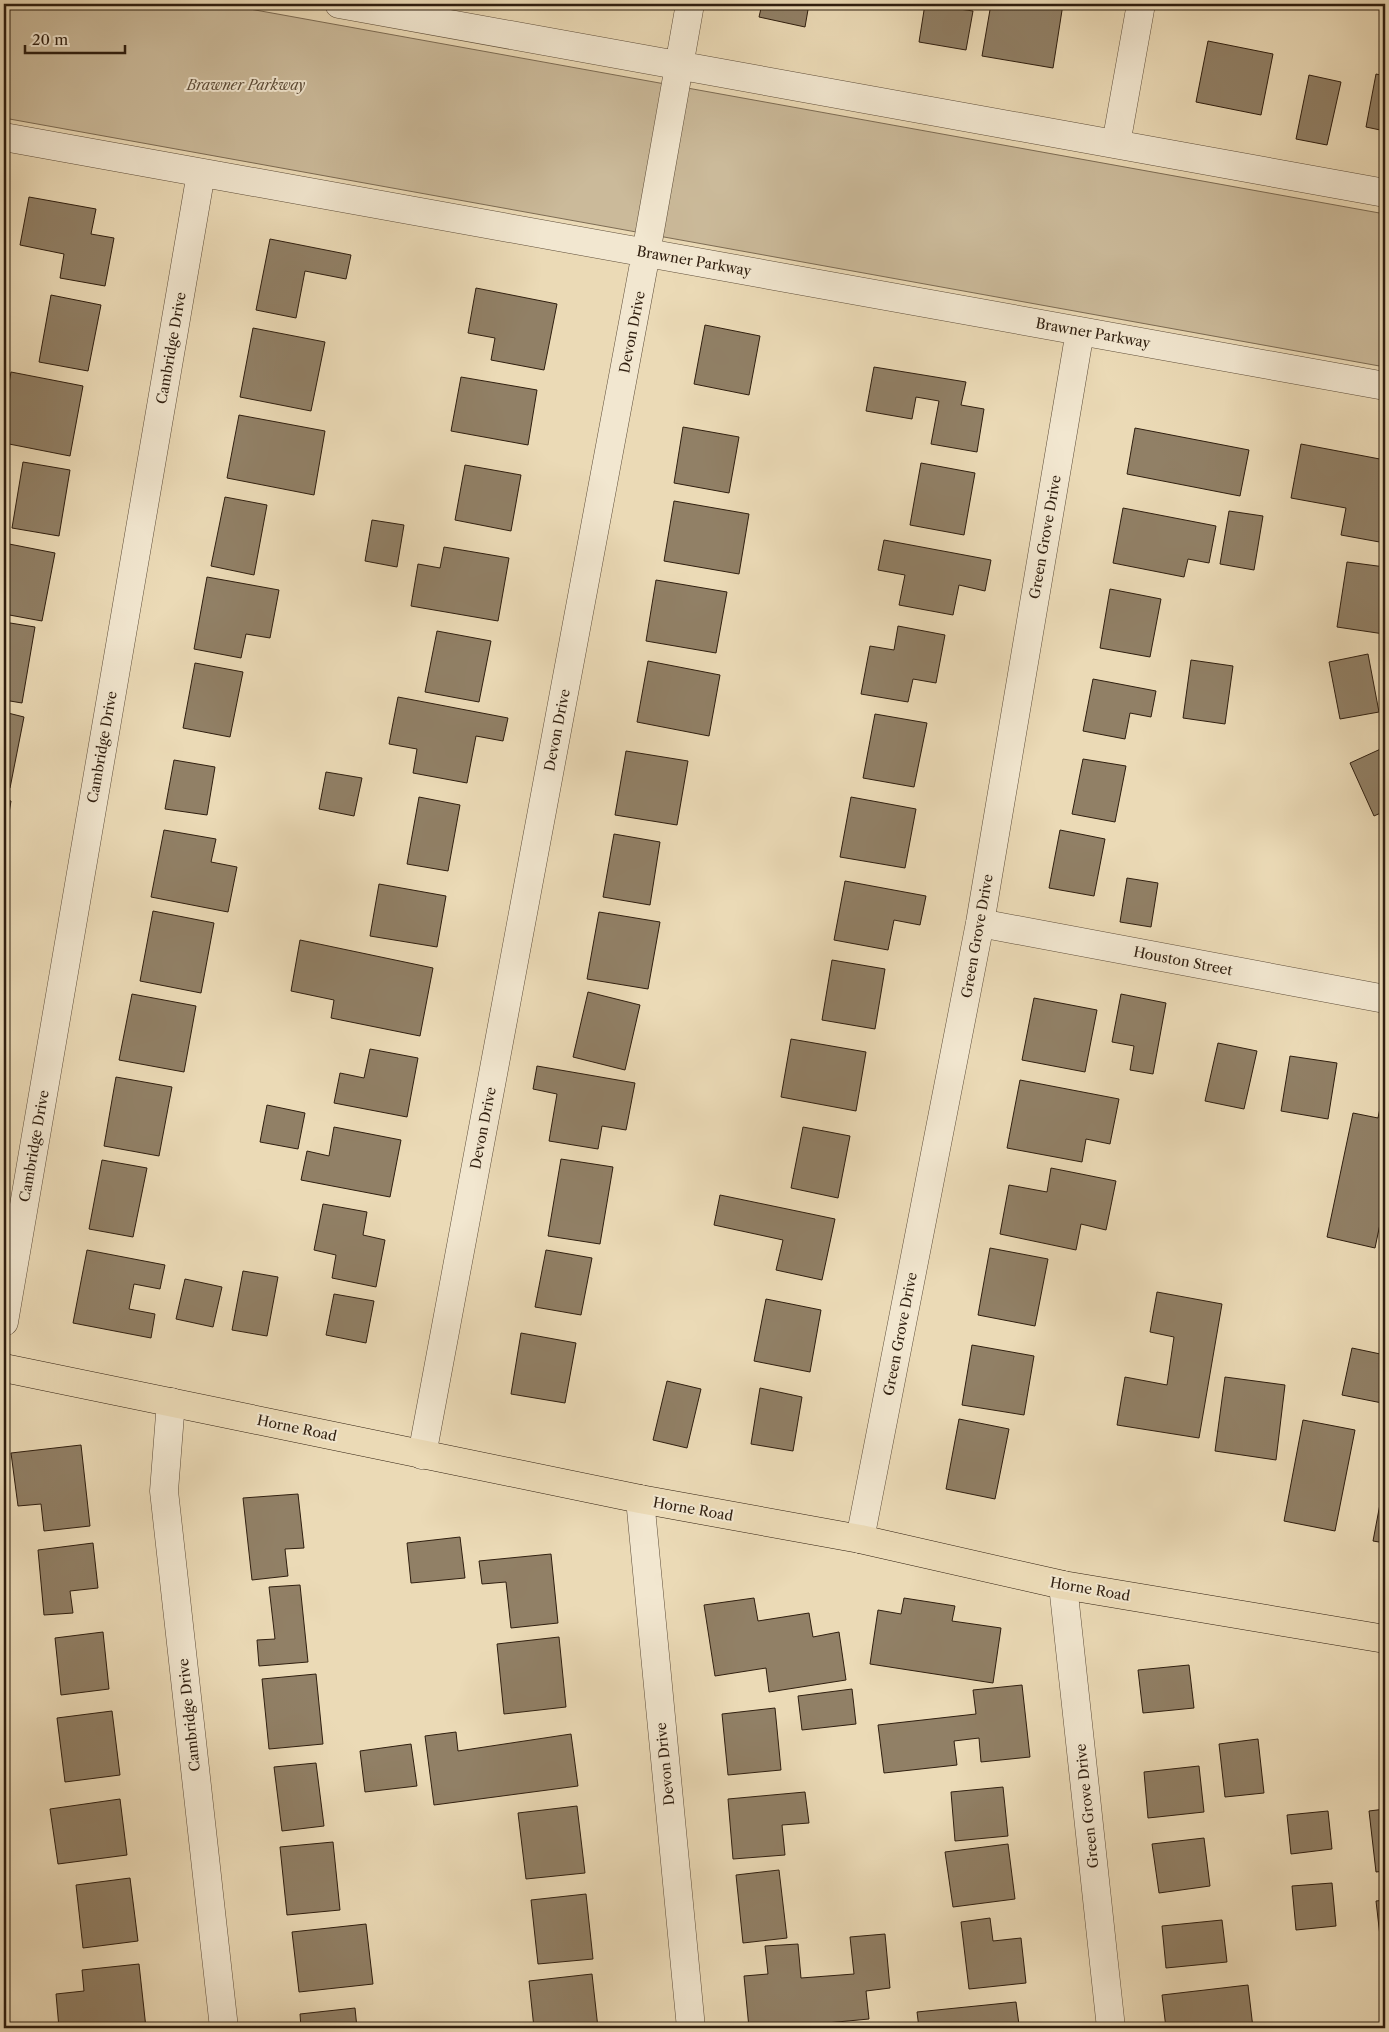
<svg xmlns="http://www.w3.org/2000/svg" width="1389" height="2032" font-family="'Libre Caslon Text',serif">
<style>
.green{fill:#cbba9a;stroke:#7d6c54}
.building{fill:#918066;stroke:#2f1e0f}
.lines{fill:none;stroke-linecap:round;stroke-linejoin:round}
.minor-casing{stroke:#5e4d39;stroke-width:29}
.major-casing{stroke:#2f1e0f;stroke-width:29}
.minor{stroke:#f2e7d0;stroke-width:28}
.major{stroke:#ebdab6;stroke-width:28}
.labels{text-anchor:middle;stroke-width:4;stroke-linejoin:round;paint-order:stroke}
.park-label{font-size:14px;font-style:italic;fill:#5e4d39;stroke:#f2e7d0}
.street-label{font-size:14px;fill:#2f1e0f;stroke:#f2e7d0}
</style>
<rect width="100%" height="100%" fill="#ebdab6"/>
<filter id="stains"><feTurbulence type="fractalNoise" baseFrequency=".004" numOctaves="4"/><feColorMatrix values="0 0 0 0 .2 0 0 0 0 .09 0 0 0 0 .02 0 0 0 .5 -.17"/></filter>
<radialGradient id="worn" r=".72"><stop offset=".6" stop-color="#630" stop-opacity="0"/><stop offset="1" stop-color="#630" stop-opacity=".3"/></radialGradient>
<path class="green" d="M4 4H222L1385 214V367L4 118Z"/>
<path class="building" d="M762 4H809L805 27 759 17Z
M830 4H857L856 9Z
M925 4 973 11 966 50 919 42Z
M991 4H1063L1053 68 982 56Z
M1231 4H1258V8Z
M1208 41 1273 54 1261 115 1196 102Z
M1376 74 1385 76V131L1366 127Z
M1309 75 1341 82 1327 145 1296 139Z
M29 197 96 209 91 234 114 238 105 286 60 278 64 254 20 245Z
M270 239 351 255 346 279 305 271 296 318 256 310Z
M476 288 557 304 544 370 491 360 495 338 468 333Z
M51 295 101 305 88 371 39 362Z
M705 325 760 336 749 395 694 384Z
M253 328 325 342 311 411 240 397Z
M874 367 966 382 961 405 984 409 977 452 931 444 939 401 916 397 912 419 866 411Z
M11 372 83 386 70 456 4 443V410Z
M461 377 537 390 528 445 451 431Z
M239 415 325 431 314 495 227 478Z
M683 427 739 437 729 493 674 483Z
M1135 428 1249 450 1240 496 1127 474Z
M1301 444 1385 460V543L1341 535 1346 508 1291 498Z
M23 462 70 470 59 536 12 528Z
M921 463 975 473 964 535 910 525Z
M465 465 521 475 511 531 455 520Z
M225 497 267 505 254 575 211 566Z
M674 501 749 514 739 574 664 561Z
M1123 508 1216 526 1209 563 1188 559 1184 577 1113 563Z
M1229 511 1263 516 1254 570 1220 564Z
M372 520 404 525 397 567 365 561Z
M884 540 991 560 985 591 959 585 953 615 899 605 905 575 878 570Z
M4 543 55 553 42 621 4 614Z
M444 547 509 558 498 621 411 606 418 564 440 568Z
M1347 562 1385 567 1384 634 1337 627Z
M207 577 279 590 270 638 246 634 241 658 194 649Z
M656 580 727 592 716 653 646 641Z
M1110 589 1161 599 1150 657 1100 648Z
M4 622 35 627 22 703 4 700Z
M898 626 945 635 936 683 913 679 908 702 861 694 870 646 894 650Z
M437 631 491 641 479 702 425 692Z
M1368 654 1379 712 1340 719 1329 662Z
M1191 660 1233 666 1225 724 1183 718Z
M648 661 720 675 709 736 637 722Z
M195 663 243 672 230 737 183 728Z
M1093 679 1156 691 1151 717 1130 713 1125 739 1083 731Z
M398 697 508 718 503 741 476 736 467 783 413 773 417 749 389 744Z
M4 712 24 717 10 788 4 787Z
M875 714 927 723 914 787 863 778Z
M1385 747V811L1374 816 1350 763Z
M626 751 688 761 677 825 615 815Z
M1083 759 1126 766 1115 822 1072 814Z
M174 760 215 767 207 815 165 809Z
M326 772 362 778 354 816 319 809Z
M419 797 460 805 448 871 407 864Z
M851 797 916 809 905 868 840 857Z
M4 800 11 801 4 843Z
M164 830 216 839 211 862 237 867 228 912 151 897Z
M1060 830 1105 839 1094 896 1049 888Z
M614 834 660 842 650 905 603 897Z
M1127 878 1158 883 1151 927 1120 922Z
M845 881 926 896 920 925 894 920 888 950 834 940Z
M379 884 446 896 437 947 370 936Z
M153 911 214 923 201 993 140 981Z
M599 912 660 922 648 989 587 979Z
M300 940 433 968 420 1036 331 1018 334 1000 291 991Z
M832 960 885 969 875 1029 822 1020Z
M588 992 640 1005 625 1070 573 1057Z
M132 994 196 1006 184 1072 119 1060Z
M1121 994 1166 1003 1153 1074 1130 1070 1134 1046 1112 1042Z
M1034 998 1097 1010 1085 1072 1022 1060Z
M791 1039 866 1052 856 1111 781 1097Z
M1218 1043 1257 1051 1244 1109 1205 1101Z
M370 1049 418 1058 407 1117 334 1103 340 1073 364 1078Z
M1290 1056 1337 1063 1328 1119 1281 1111Z
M537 1066 635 1083 626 1130 602 1126 598 1149 549 1141 557 1094 533 1089Z
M116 1077 172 1087 159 1156 104 1146Z
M1020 1080 1119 1099 1110 1144 1086 1139 1082 1162 1007 1148Z
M1385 1083V1200L1375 1248 1327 1237 1353 1113 1378 1118Z
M267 1105 305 1113 298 1149 260 1142Z
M334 1127 401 1140 390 1197 301 1180 307 1151 329 1156Z
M803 1127 850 1136 838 1198 791 1188Z
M561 1159 613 1167 600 1244 548 1236Z
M102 1160 147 1168 133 1237 89 1229Z
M1051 1168 1116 1181 1106 1230 1081 1224 1076 1250 1000 1234 1009 1185 1047 1192Z
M720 1195 835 1219 822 1280 776 1270 783 1240 714 1225Z
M323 1204 367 1212 363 1235 385 1240 376 1287 332 1278 336 1255 314 1250Z
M990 1248 1048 1259 1035 1326 978 1315Z
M87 1250 165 1265 160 1289 134 1284 129 1309 155 1314 151 1338 73 1323Z
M546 1250 592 1258 581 1315 535 1307Z
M243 1271 278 1277 267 1336 232 1330Z
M185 1279 222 1287 213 1327 176 1319Z
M1157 1292 1222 1304 1199 1438 1117 1425 1125 1377 1167 1385 1174 1337 1150 1332Z
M334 1294 374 1301 366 1343 326 1335Z
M766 1299 821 1310 810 1372 754 1361Z
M521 1333 576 1343 565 1403 511 1394Z
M972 1345 1034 1356 1024 1415 962 1405Z
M1352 1348 1385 1355V1390L1382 1403 1342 1395Z
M1225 1377 1285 1385 1276 1460 1215 1451Z
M667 1381 701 1389 687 1448 653 1440Z
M760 1388 802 1397 793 1451 751 1444Z
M959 1419 1009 1429 995 1499 946 1489Z
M1303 1420 1355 1430 1335 1531 1284 1521Z
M81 1445 90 1526 44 1531 41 1504 18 1506 11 1453Z
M1384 1483 1385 1484V1543L1373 1541Z
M298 1494 304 1548 285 1549 288 1576 252 1580 243 1498Z
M460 1537 465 1578 411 1583 407 1543Z
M93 1543 98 1588 70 1591 73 1613 44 1615 38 1550Z
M551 1554 558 1623 511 1628 506 1582 482 1584 479 1561Z
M300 1585 308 1662 259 1666 257 1640 275 1639 269 1587Z
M754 1598 758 1621 809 1613 813 1637 839 1632 846 1680 769 1692 766 1668 715 1676 704 1605Z
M904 1598 955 1606 952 1621 1001 1628 993 1683 870 1664 878 1610 901 1614Z
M103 1632 109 1689 61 1695 55 1638Z
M559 1637 566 1707 504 1714 497 1644Z
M1189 1665 1194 1708 1143 1713 1138 1670Z
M316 1674 323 1744 269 1749 262 1679Z
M1022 1685 1030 1757 981 1762 979 1738 954 1741 957 1765 884 1773 878 1725 976 1714 973 1690Z
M852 1689 856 1724 802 1730 798 1696Z
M775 1708 781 1770 728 1775 722 1714Z
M112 1711 120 1775 65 1782 57 1718Z
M456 1732 458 1751 571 1734 578 1786 434 1805 425 1736Z
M1258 1739 1264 1793 1225 1797 1219 1744Z
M411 1744 417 1786 365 1792 360 1751Z
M316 1763 324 1826 282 1831 274 1767Z
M1199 1766 1204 1812 1148 1818 1144 1772Z
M1003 1787 1008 1836 955 1841 951 1792Z
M805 1792 809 1823 782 1825 785 1855 733 1859 728 1799Z
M120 1799 127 1855 58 1864 50 1809Z
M577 1806 585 1873 526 1879 518 1813Z
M1385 1809V1871L1376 1872 1369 1811Z
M1328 1811 1332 1849 1291 1854 1287 1815Z
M1204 1838 1210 1886 1159 1893 1152 1844Z
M333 1842 340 1910 287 1915 280 1847Z
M1008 1844 1015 1899 953 1907 945 1852Z
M779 1870 787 1938 743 1943 736 1875Z
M130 1878 138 1941 83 1948 76 1885Z
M1332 1883 1336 1926 1296 1930 1292 1886Z
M586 1894 593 1959 538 1964 531 1900Z
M1385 1900V1945H1381L1376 1901Z
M990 1918 993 1941 1021 1938 1026 1983 969 1989 961 1922Z
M1222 1920 1227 1962 1166 1968 1162 1926Z
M366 1924 373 1984 299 1992 292 1932Z
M885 1934 890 1988 866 1991 869 2019 773 2028H749L744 1976 768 1974 765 1946 798 1944 801 1978 854 1974 850 1937Z
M139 1964 146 2028H59L56 1994 84 1991 82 1970Z
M592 1974 598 2028H534L529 1981Z
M1248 1985 1253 2028H1166L1162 1995Z
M1016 2002 1019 2025 1041 2023V2028H919L917 2012Z
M355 2008 357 2028H301L300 2014Z"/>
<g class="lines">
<defs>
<path id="minor" d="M339 4 1385 193
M4 137 1385 386
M1116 144 1141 4
M980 923 1385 999
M4 1322 201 173
M171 1402 164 1491 224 2028
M422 1455 646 253 690 4
M640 1499 691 2028
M860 1539 980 923 1080 331
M1063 1585 1111 2028"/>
<path id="major" d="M4 1368 640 1499 860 1539 1063 1585 1385 1639"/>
</defs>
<use href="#minor" class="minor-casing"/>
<use href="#major" class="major-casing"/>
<use href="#minor" class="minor"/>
<use href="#major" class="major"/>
</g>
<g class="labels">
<g class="park-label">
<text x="246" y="90">Brawner Parkway</text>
</g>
<g class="street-label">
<text transform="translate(694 261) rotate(10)" y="5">Brawner Parkway</text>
<text transform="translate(632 332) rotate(-79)" y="5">Devon Drive</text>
<text transform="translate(1093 333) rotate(10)" y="5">Brawner Parkway</text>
<text transform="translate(171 348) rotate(-80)" y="5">Cambridge Drive</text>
<text transform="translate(1045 537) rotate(-80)" y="5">Green Grove Drive</text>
<text transform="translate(557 730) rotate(-79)" y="5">Devon Drive</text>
<text transform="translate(102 747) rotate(-80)" y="5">Cambridge Drive</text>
<text transform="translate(977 936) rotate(-80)" y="5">Green Grove Drive</text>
<text transform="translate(1183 961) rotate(11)" y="5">Houston Street</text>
<text transform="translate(483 1128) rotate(-79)" y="5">Devon Drive</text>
<text transform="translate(34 1146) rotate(-80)" y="5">Cambridge Drive</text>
<text transform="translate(900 1334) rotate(-79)" y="5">Green Grove Drive</text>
<text transform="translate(297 1428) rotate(12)" y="5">Horne Road</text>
<text transform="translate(693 1509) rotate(10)" y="5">Horne Road</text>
<text transform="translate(1090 1589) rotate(10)" y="5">Horne Road</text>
<text transform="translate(189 1715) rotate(-96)" y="5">Cambridge Drive</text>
<text transform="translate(665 1764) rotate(-96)" y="5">Devon Drive</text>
<text transform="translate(1087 1806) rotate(-96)" y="5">Green Grove Drive</text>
</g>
</g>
<rect width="1389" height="2032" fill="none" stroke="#ebdab6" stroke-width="20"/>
<rect x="5" y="5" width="1379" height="2022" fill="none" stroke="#2f1e0f" stroke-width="2.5"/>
<rect x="10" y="10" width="1369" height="2012" fill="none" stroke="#2f1e0f"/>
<path d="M25 45v8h100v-8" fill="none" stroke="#2f1e0f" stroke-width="2.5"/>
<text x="32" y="45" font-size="15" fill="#2f1e0f" stroke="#f2e7d0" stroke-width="4" paint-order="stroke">20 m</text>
<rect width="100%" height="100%" filter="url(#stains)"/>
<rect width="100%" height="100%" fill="url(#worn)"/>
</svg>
